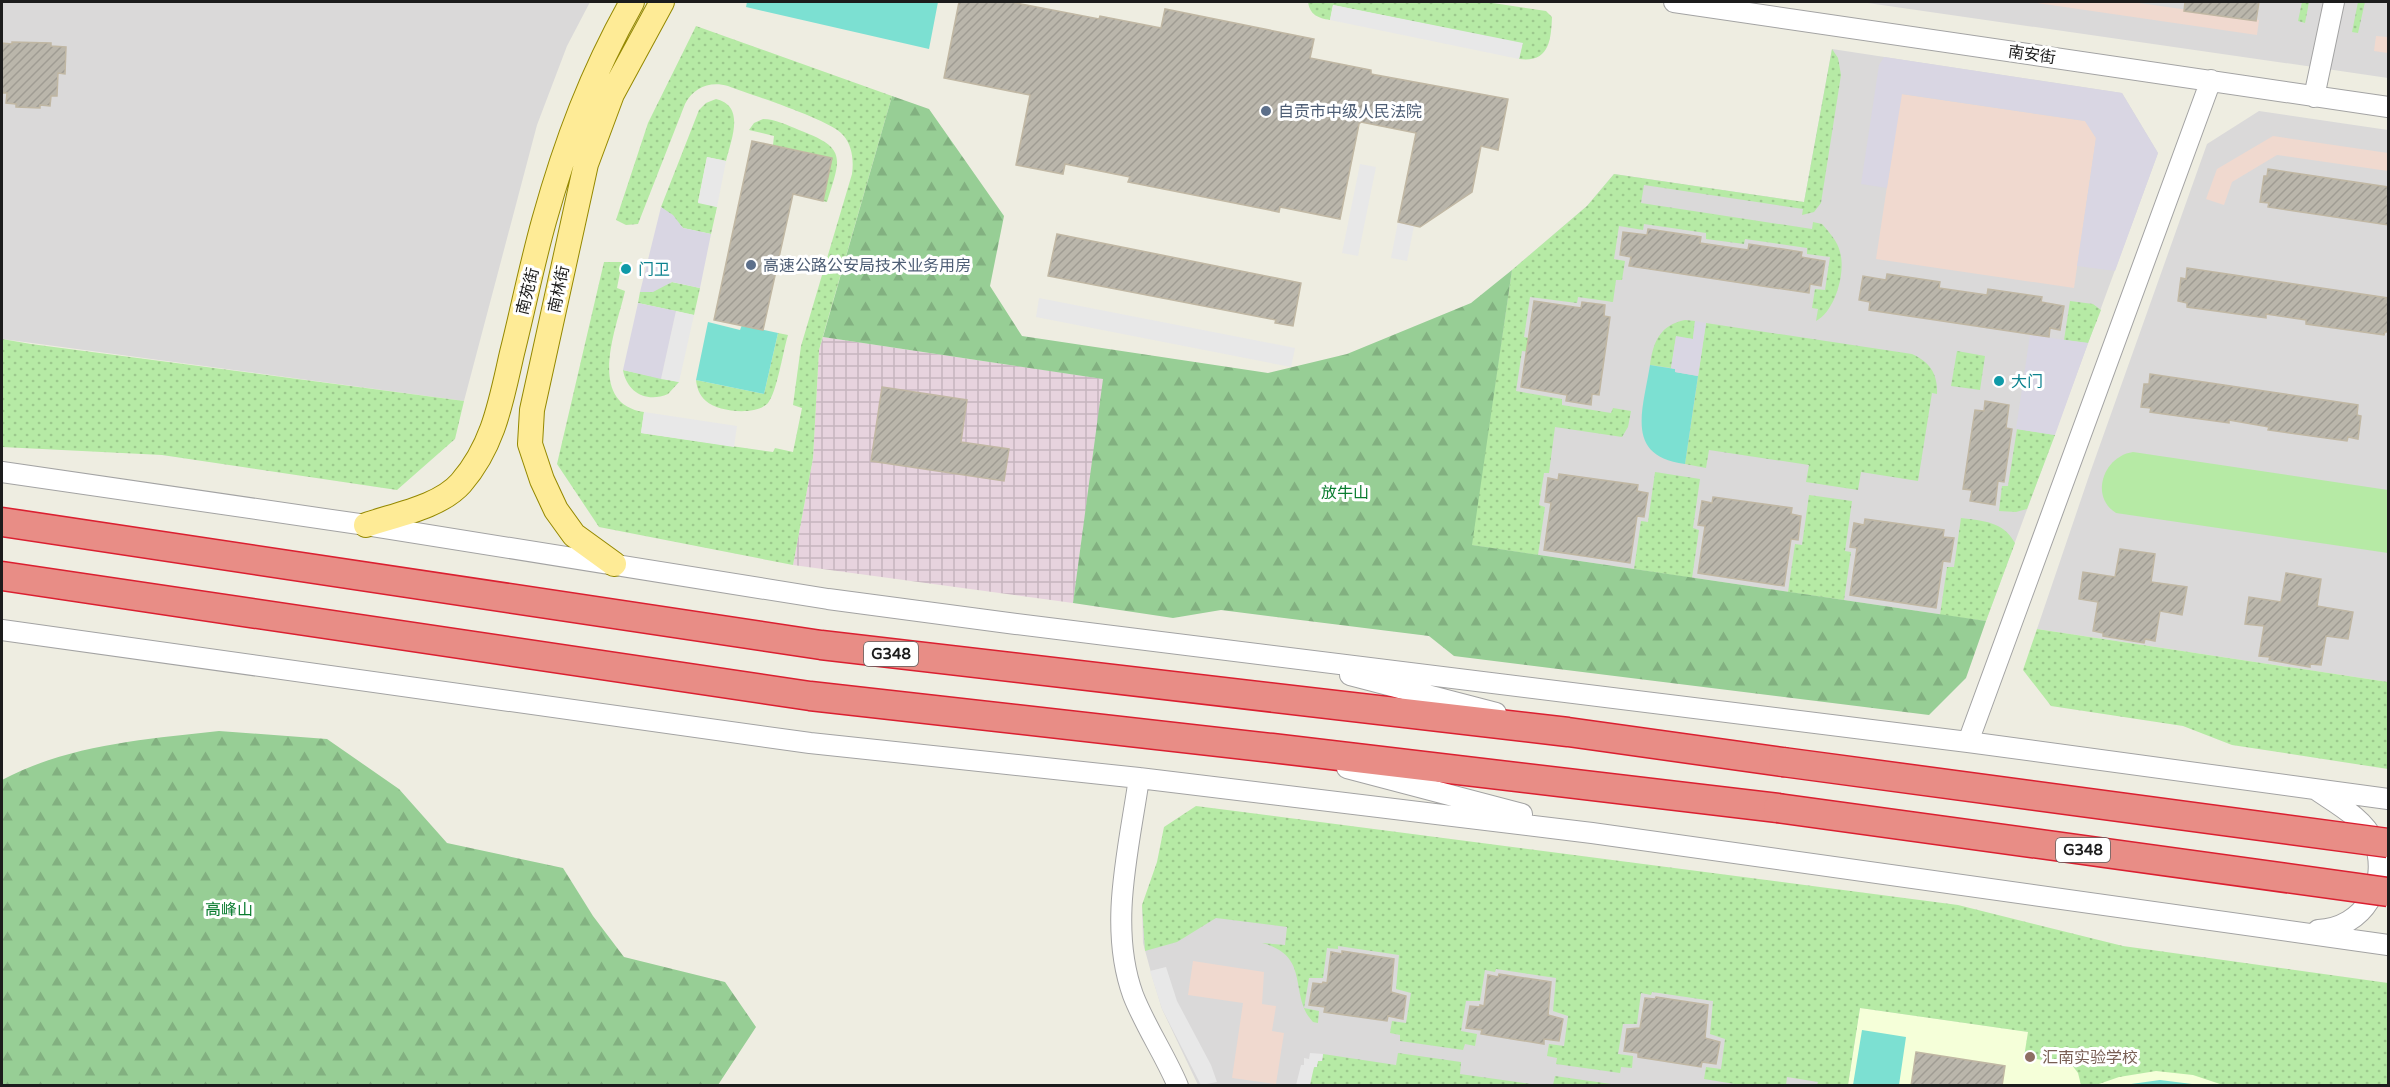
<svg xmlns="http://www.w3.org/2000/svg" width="2390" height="1087" font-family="'Varela Round','Noto Sans SC',sans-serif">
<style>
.residential{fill:#dad9d9}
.commercial{fill:#f0d9cf}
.industrial{fill:url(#industrial-grid)}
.education{fill:#f5ffd9}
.grass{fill:url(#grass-dots)}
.forest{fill:url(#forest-firs)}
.garden{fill:#b6eaa5}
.pitch{fill:#7ce0d2}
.parking{fill:#e8e8e8}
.plaza{fill:#d9d6e3}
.building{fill:url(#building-hatch);stroke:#c0b7a3;stroke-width:1.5}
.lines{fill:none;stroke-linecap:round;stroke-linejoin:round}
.minor-casing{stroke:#a3a3a3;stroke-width:22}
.major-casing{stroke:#948800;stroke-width:26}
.highway-casing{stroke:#db1f30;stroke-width:31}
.minor{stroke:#fff;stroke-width:20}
.major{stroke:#feeb96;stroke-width:24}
.highway{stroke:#e88d86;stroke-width:28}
.highway-bridge-casing{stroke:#db1f30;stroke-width:31;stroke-linecap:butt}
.highway-bridge{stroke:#e88d86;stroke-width:28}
.service-dot{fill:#5c6f8a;stroke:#fff;stroke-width:2}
.culture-dot{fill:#0f9aa8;stroke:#fff;stroke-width:2}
.education-dot{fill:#8d6e63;stroke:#fff;stroke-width:2}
.labels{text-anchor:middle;stroke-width:6;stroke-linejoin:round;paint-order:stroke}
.shield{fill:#fff;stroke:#606060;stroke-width:1.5}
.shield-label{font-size:15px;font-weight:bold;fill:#1c1c1c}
.street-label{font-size:16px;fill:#1c1c1c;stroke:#fff}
.service-label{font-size:16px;fill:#4e5e75;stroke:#fff;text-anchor:start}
.culture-label{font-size:16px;fill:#0d838f;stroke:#fff;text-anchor:start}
.park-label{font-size:16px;fill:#097c2f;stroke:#fff}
.education-label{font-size:16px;fill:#785e54;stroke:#fff;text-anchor:start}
</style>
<defs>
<pattern id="industrial-grid" width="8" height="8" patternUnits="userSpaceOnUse" patternTransform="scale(1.5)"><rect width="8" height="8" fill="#e7d3de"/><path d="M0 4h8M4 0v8" fill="none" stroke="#c6b5be"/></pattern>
<pattern id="grass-dots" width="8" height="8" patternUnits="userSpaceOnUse" patternTransform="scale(1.5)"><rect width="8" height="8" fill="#b6eaa5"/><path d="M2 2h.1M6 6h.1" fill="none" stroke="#9cc88d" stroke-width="1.8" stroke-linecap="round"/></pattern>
<pattern id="forest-firs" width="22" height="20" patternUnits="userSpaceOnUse" patternTransform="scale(1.5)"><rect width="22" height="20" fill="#97ce95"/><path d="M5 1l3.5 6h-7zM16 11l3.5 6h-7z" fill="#82b080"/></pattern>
<pattern id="building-hatch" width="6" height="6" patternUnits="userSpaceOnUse" patternTransform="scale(1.5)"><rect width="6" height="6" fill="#bab6ab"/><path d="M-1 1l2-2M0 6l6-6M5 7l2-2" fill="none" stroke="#9f9c93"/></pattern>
</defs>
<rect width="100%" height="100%" fill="#eeede1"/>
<path class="residential" d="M2 2H590L567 46 537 125 464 401 2 339Z
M1861 2H2388V78L2320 68Z
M1832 49 2122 93 2158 153 1986 621 1471 545 1512 270 1587 206 1614 174 1804 202Z
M2259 111 2388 130V682L2037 629 2090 473 2207 144Z
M1142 905 1860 1008 1848 1085H1198L1162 1009 1152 976 1143 943Z"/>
<path class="commercial" d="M2030 2H2132L2259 20 2257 35Z
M2376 36 2388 37V53L2374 51Z
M1901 94 2085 121 2096 138 2074 288 1876 259Z
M2273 136 2388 153V171L2277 155 2232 182 2224 205 2206 199 2217 169Z
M1193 961 1264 972 1262 1004 1276 1006 1272 1031 1284 1033 1276 1084 1232 1078 1243 1003 1188 995Z"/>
<path class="industrial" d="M823 337 1104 379 1073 603 793 565 813 458 819 350Z"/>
<path class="education" d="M1860 1008 2388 1083V1086H1848Z"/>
<path class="grass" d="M1308 2H1486L1546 11 1552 17C1551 41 1549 63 1519 59L1522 44 1333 5 1330 20C1318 18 1310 15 1308 2Z
M2302 2H2309L2305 23 2298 21Z
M2358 2H2365L2358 33 2352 32Z
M696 26 892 96 819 350 813 458 793 565 599 527 557 464 604 262H622L617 288 625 291C617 327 585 403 644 412L641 433 773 452 775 448 793 452 802 408 793 405 801 346 852 174C854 160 852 145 843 135 829 119 751 95 728 86 710 81 694 87 685 104L638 224 626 225 616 220 648 123Z
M1832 49 1838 58 1841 75 1821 203 1814 212 1802 215 1803 209 1644 185 1641 203 1812 229 1813 222 1822 224C1829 232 1838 242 1840 252 1846 273 1835 311 1816 321L1818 309 1812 308 1815 289 1825 290 1830 257 1807 254V248L1745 239 1744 244 1706 239V233L1644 224 1643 230 1619 226 1614 259 1625 261 1622 280H1616L1613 302 1578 297 1577 303 1530 297 1524 337 1538 340 1536 353 1522 351 1516 391 1562 399V405L1611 413 1613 408 1631 411 1628 427 1622 437 1555 427 1549 473H1544L1539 505 1545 507 1538 555 1471 545 1512 270 1587 206 1614 174 1804 202Z
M716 99C746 106 731 140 726 161L707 157 698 202 717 207 711 234 683 228 661 207 699 110 706 103Z
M763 119C775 119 787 125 799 130 847 148 841 157 827 202L823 201 832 158 773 145 774 136 749 130 754 123Z
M672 282 700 288 694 315 638 303 640 292H647Z
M2070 301 2093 304 2101 310 2088 343 2064 340Z
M1685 320 1695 321 1693 339 1676 337 1671 368 1650 365C1653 342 1660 325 1685 320Z
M1706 323 1912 354C1930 362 1938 374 1937 394L1932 393 1918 481 1861 472 1858 490 1806 482 1809 465 1709 450 1706 468 1685 464Z
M778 333 788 335C783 351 777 392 768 403 756 416 718 412 706 401 699 395 697 388 696 380L764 394Z
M2 339 31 344 464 401 455 439 397 490 162 455 2 447Z
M1957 351 1985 356 1980 390 1951 386Z
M623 370 679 382 668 394C647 403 627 393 623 370Z
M2017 429 2055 435 2027 509 2016 512 1999 511 2002 486H2008Z
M1655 472 1700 479 1693 528 1699 530 1692 578 1634 569 1641 521 1648 522Z
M1809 495 1852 501 1845 551 1851 552 1844 600 1788 592 1795 544 1802 545Z
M1961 518C1983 521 2003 521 2015 543L1986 621 1940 615 1947 567H1954Z
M2037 629 2388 682V769L2232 745 2183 726 2051 706 2023 670Z
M1196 806 1958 905 2123 946 2388 983V1085H2223L2193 1075 2156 1071 2119 1077 2096 1085H2081L2078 1073 2072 1065 2024 1057 2028 1032 1860 1008 1848 1085H1817L1818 1082 1787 1077 1786 1085H1741L1704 1079 1706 1067 1721 1069 1725 1039 1710 1034 1713 1001 1652 992 1651 995 1641 993 1637 1024H1623L1618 1054 1633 1056 1632 1068 1621 1067 1620 1073 1556 1064 1557 1058 1547 1056 1549 1044 1564 1046 1568 1016 1553 1011 1556 978 1496 969 1495 972 1485 970 1480 1001H1466L1461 1031 1477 1034 1475 1046 1465 1044 1463 1050 1400 1041V1035L1390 1033 1392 1021 1406 1023 1411 993 1396 989 1399 955 1338 946V949L1327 948 1323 978H1309L1304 1008 1319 1011 1318 1023 1313 1022C1288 995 1312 956 1262 943L1285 945 1287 927 1216 918 1177 942 1145 951 1142 905 1157 862 1164 827Z
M1398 1053 1461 1062 1460 1074 1539 1085 1310 1086 1311 1073 1318 1061H1322L1323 1054 1396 1065Z
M1555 1076 1618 1085H1553Z"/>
<path class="forest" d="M892 96 929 109 1004 216 990 286 1022 336 1268 373 1347 354 1471 303 1512 270 1472 545 1986 621 1966 678 1929 715 1454 656 1429 636 1221 610 1173 618 1073 603 1103 379 823 337Z
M219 731 327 739 399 789 447 843 563 868 593 916 624 957 725 982 756 1027 718 1085H2V780C67 745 146 739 219 731Z"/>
<path class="garden" d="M2133 452 2388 490V553L2116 513C2089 496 2104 456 2133 452Z"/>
<path class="pitch" d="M747 2H938L929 49 746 7Z
M708 322 740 330 742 325 778 333 764 394 696 380Z
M1650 365 1675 369V372L1698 376 1685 464C1624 456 1643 410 1650 365Z
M1862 1030 1906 1037 1899 1085H1853Z
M2160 1080 2200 1085H2124Z"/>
<path class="parking" d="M1333 5 1523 43 1519 59 1330 20Z
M707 157 726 161 717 207 698 203Z
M1360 164 1376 167 1358 256 1342 253Z
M1398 222 1414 226 1407 261 1391 258Z
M1039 298 1295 348 1291 367 1036 317Z
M676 311 694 315 679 382 661 379Z
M644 412 737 426 734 447 641 433Z
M1166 967 1177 1001 1211 1065 1217 1082 1201 1085 1162 1009 1150 971Z
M1310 1053 1323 1054 1322 1061H1318L1317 1067H1314L1310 1085H1296L1301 1065H1304V1058L1309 1059Z"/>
<path class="plaza" d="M1884 57 2122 93 2158 153 2115 271 2077 266 2096 138 2085 121 1902 94 1887 188 1861 184 1879 65Z
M661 207 673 215 683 228 711 234 700 288 672 282 653 292H640Z
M638 303 676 311 661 379 623 370Z
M1695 321 1706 323 1698 376 1675 372V369L1671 368 1676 336 1693 339Z
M2030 335 2088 343 2055 435 2016 429Z"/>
<path class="building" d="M959 2H1011L1099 19 1100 16 1161 28 1165 9 1314 39 1310 58 1371 70V74L1508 99 1498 150 1481 146 1472 192 1420 227 1398 222 1416 133 1361 122 1359 124 1340 219 1280 207 1279 212 1128 182 1130 177 1065 164 1063 174 1016 165 1030 95 944 78Z
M2185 2H2259L2256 21 2184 11Z
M12 42 51 43V46L66 47 65 74 58 73 57 96H51L50 106 40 105V108L16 107V104L6 103 7 93H2V43L12 44Z
M752 141 832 158 823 201 793 194 763 330 714 320Z
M2268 169 2388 187V225L2268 207 2269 203 2260 202 2264 176H2267Z
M1648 229 1701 237 1700 243 1748 250 1749 244 1802 252 1801 257 1825 261 1821 286 1810 284 1809 293 1629 266 1631 257 1620 255 1623 232 1647 235Z
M1057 234 1301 283 1293 326 1275 323 1276 320 1048 276Z
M2187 268 2388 298V332H2385L2384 335 2306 324V320L2266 314V318L2187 307V303L2178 301 2181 278 2186 279Z
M1887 274 1940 282 1939 288 1987 295 1988 289 2042 297 2041 302 2064 306 2060 330 2050 328 2049 337 1869 310 1870 302 1859 300 1863 276 1886 280Z
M1534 301 1581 308 1582 302 1605 305 1604 316 1610 317 1599 395 1592 394 1591 405 1566 401 1567 395 1521 387Z
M2150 374 2358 405 2357 415 2361 416 2358 439 2348 437 2347 441 2268 430 2269 427 2229 420V423L2150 412 2151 408 2141 407 2144 384H2149Z
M882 387 967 400 961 442 1009 449 1004 481 871 461Z
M1985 401 2009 405 2006 428 2012 429 2004 482 1998 481 1995 505 1970 501 1972 490 1963 489 1975 410 1984 411Z
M1559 474 1638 485 1637 491 1648 493 1644 517 1637 516 1630 563 1544 550 1551 503 1545 502 1548 478 1558 480Z
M1713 497 1792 508 1791 514 1801 516 1798 540 1791 539 1784 586 1698 573 1705 526 1698 525 1702 501 1712 503Z
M1865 519 1944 530 1943 537 1954 538 1950 562 1943 561 1936 608 1850 595 1857 548 1850 547 1854 523 1864 525Z
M2120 549 2155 554 2151 582 2187 587 2182 615 2160 611 2155 641 2145 639 2144 643 2103 636V633L2093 631 2098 602 2079 599 2083 572 2115 577Z
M2286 573 2321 579 2317 606 2353 612 2348 639 2326 636 2321 665 2310 664V667L2269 660 2270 657 2259 656 2264 626 2245 624 2249 597 2281 602Z
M1342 951 1394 959 1391 992 1406 996 1403 1019 1388 1016 1387 1021 1324 1012 1325 1007 1309 1005 1313 983 1322 984 1323 982 1327 983 1331 952 1342 954Z
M1499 974 1551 982 1548 1015 1563 1019 1559 1041 1544 1039V1044L1481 1034 1482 1030 1466 1028 1470 1006 1480 1007V1005L1484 1006 1488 975 1498 977Z
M1656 997 1708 1005 1705 1038 1720 1042 1716 1064 1702 1062 1701 1067 1638 1057V1053L1624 1051 1627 1029 1640 1028 1645 998 1655 999Z
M1916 1052 2005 1066 2002 1086H1911Z"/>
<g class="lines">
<defs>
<path id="minor" d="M1674 2 2388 107
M2314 97 2334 2
M2 472 366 525 828 599 1016 624 1968 742 2388 799
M2 630 810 743 1139 778 1592 833 2388 945
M1350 675 1496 713
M1968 742 2211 80
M1347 768 1522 814
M1139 778C1129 849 1108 926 1133 995 1145 1026 1165 1055 1178 1086
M2315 789C2335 803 2364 818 2374 841 2390 883 2364 928 2318 930"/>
<path id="major" d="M366 525C395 515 440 507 461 483 494 445 501 401 512 353 523 309 532 264 544 221 566 142 592 73 632 2
M614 564 574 535 556 510 542 480 530 444 532 410 586 164 612 94 662 2"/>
<path id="highway" d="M2 522 821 645 1568 732 1783 762
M2 576 810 696 1272 748 1778 808"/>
</defs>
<use href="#minor" class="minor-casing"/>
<use href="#major" class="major-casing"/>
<use href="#highway" class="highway-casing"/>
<use href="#minor" class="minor"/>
<use href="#major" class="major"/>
<use href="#highway" class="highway"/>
<defs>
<path id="highway-bridge" d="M1783 762 2388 843
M1778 808 2388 892"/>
</defs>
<use href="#highway-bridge" class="highway-bridge-casing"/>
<use href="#highway-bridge" class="highway-bridge"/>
</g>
<g class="service-dot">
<circle cx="1266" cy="111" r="6"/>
<circle cx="751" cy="265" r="6"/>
</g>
<g class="culture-dot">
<circle cx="626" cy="269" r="6"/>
<circle cx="1999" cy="381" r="6"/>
</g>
<circle class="education-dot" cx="2030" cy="1057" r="6"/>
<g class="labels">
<g class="shield">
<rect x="864" y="642" width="54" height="24" rx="4.5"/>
<rect x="2056" y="838" width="54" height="24" rx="4.5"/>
</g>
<g class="shield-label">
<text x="891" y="659">G348</text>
<text x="2083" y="855">G348</text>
</g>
<g class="street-label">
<text transform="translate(2032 54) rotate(8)" y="6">南安街</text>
<text transform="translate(558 289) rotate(-78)" y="6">南林街</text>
<text transform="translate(527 291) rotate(-76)" y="6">南苑街</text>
</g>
<g class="service-label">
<text x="1278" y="117">自贡市中级人民法院</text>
<text x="763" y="271">高速公路公安局技术业务用房</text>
</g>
<g class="culture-label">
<text x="638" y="275">门卫</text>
<text x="2011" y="387">大门</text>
</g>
<g class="park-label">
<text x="1345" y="498">放牛山</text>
<text x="229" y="915">高峰山</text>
</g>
<g class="education-label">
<text x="2042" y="1063">汇南实验学校</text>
</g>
</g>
<rect width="2390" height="1087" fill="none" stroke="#1c1c1c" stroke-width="6"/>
</svg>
